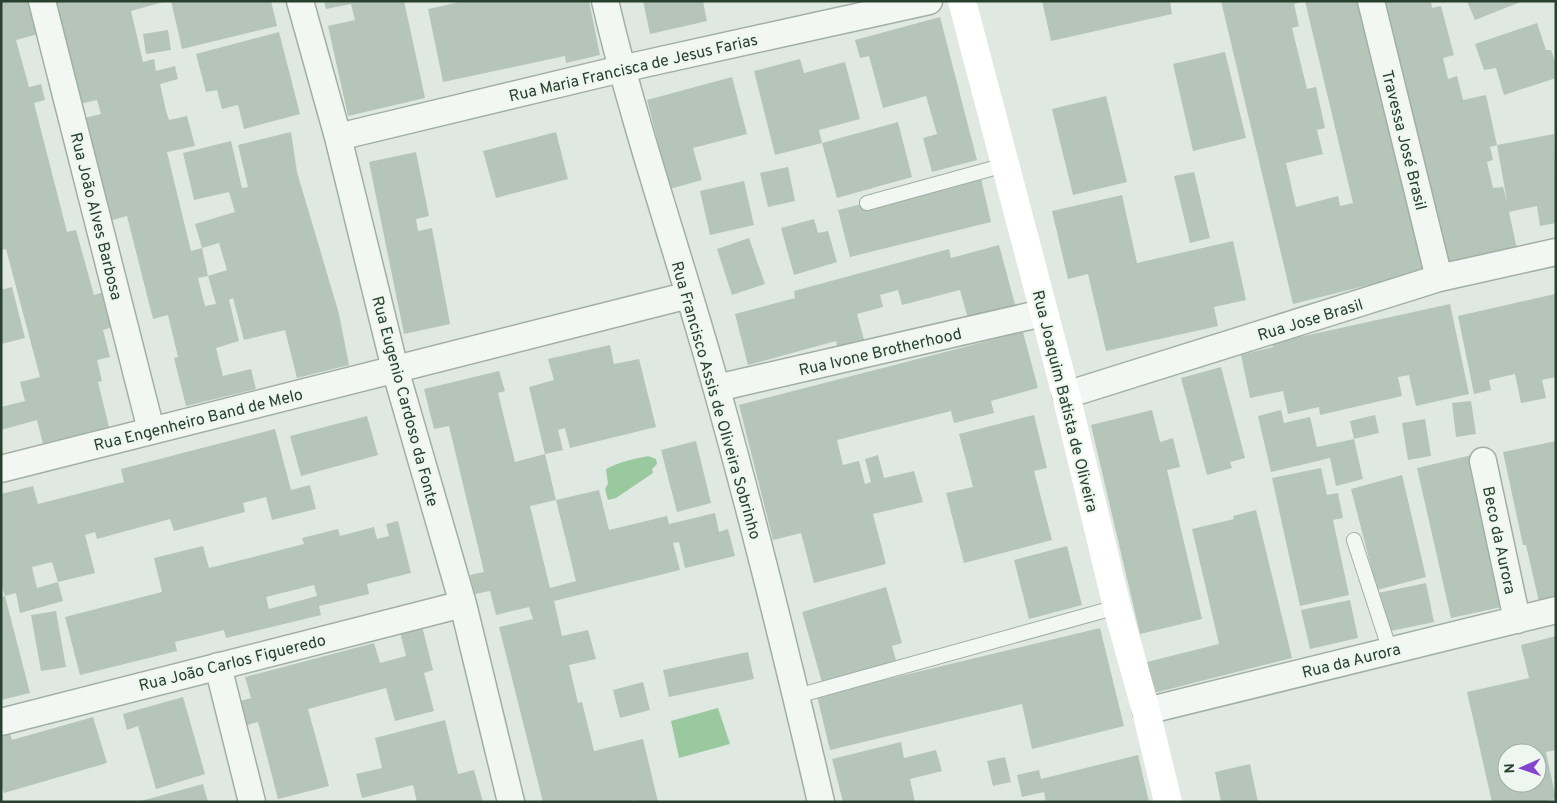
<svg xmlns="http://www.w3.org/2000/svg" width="1557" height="803" font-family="Overpass,sans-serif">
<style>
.water{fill:#9ac9a0}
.building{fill:#b6c5ba;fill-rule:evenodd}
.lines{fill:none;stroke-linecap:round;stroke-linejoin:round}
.lane-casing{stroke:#a1afa4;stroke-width:16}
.street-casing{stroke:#a1afa4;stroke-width:29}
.lane{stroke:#f2f7f3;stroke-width:14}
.street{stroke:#f2f7f3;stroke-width:26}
.secondary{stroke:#fff;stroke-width:28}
.labels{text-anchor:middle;stroke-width:4.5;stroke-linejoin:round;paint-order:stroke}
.street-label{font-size:16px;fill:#28402e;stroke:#eef6f0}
</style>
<rect width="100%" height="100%" fill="#dfe8e1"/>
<path class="water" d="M648 456 656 459 657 464 652 469 653 473 616 498 608 500 605 489 608 484 606 469C619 462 634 459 648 456Z
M718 708 730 744 679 758 671 721Z"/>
<path class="building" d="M1 1H30L38 34 16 40 29 87 41 84 45 100 34 103 67 232 76 230 94 295 104 292 113 327 103 330 110 357 97 360 102 381 98 382 109 427 43 444 37 420 1 430V407L25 401 20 382 40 377 6 249 1 250Z
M55 1H167L131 11 143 62 154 59 156 71 175 66 178 79 160 84 166 111 169 120 187 116 195 146 167 152 191 251 202 248 208 276 227 270 219 243 202 248 195 224 235 212 229 192 194 200 183 153 231 141 242 188 248 187 238 145 291 132 297 172 339 314 349 365 297 378 285 330 244 340 233 298 229 300 239 341 216 348 223 376 251 369 256 389 186 406 174 358 178 357 168 315 153 319 127 216 109 221 84 118 101 114 97 100 80 104ZM208 276 216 304 205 306 198 278Z
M171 1H271L277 26 182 49Z
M324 1H404L425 98 348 116 328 26 355 20 351 4 326 9Z
M464 1H589L600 55 566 63 565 56 443 82 428 9Z
M643 1H703L707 21 650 34Z
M1042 1H1170L1172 14 1051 41Z
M1221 1H1304L1294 4 1299 26 1292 28 1307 89 1316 87 1325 128 1317 130 1323 154 1286 163 1296 207 1338 196 1340 206 1353 203 1305 1H1360L1424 271 1293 304Z
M1384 1H1431L1432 8 1441 6 1454 55 1443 58 1448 79 1457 76 1463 100 1486 95 1497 145 1554 134 1556 223 1540 226 1537 206 1509 212 1517 249 1446 265ZM1497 145 1507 201 1503 187 1493 188 1487 162 1493 160 1490 147Z
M1467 1H1523L1475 20Z
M940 17 977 160 932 172 923 138 937 134 926 96 883 108 869 56 860 58 855 40Z
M1537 23 1546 50H1551L1556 64V78L1504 95 1496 68 1484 70 1475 44Z
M168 30 171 50 146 54 143 34Z
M279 32 300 114 244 129 238 105 222 109 217 90 206 92 196 54Z
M1225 52 1246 138 1193 151 1173 64Z
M800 59 804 73 845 62 860 119 819 130 822 143 775 155 754 71Z
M732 77 747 134 693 148 702 180 670 189 647 100Z
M1106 96 1127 182 1073 195 1052 109Z
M898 122 912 177 837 198 822 143Z
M556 132 568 179 496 198 483 151Z
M416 152 429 216 416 219 418 231 432 228 450 324 404 334 369 162Z
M788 167 795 201 768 207 760 173Z
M1194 172 1210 238 1190 243 1174 176Z
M980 174 991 222 850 257 838 210Z
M744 181 754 225 710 235 700 191Z
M1122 195 1137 263 1233 241 1246 300 1214 307 1218 326 1106 351 1088 274 1068 279 1052 211Z
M814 219 818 233 828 231 837 262 794 275 781 228Z
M749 238 765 284 732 295 717 249Z
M999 245 1016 308 969 322 960 290 902 305 898 290 880 295 883 307 857 314 866 347 839 354 836 341 748 365 735 314 795 298 794 291 949 249 951 258Z
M12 287 25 338 1 344V290Z
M1555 294 1556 377 1542 380 1546 398 1521 403 1515 374 1489 380 1491 390 1474 394 1458 316Z
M1450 304 1469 394 1416 406 1409 375 1398 377 1402 396 1320 415 1319 407 1288 414 1283 391 1250 398 1241 355 1273 347 1272 343Z
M1023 332 1038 388 991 401 994 413 954 423 951 411 837 440 843 465 859 461 865 484 871 482 865 459 878 455 884 478 914 471 923 502 873 514 886 564 814 583 801 533 773 540 739 405Z
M610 345 614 364 639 359 656 427 570 448 565 428 558 430 563 450 545 454 529 387 554 380 548 359Z
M1221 367 1245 458 1230 462 1232 468 1207 475 1181 378Z
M499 371 505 391 498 393 515 462 545 454 556 500 530 506 550 588 576 581 556 500 599 490 609 530 667 516 669 524 715 513 719 532 728 529 735 556 685 568 679 542 673 543 680 570 554 601 562 636 588 630 596 659 569 665 578 703 582 702 594 751 643 739 658 802H634V800L625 802H543L499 627 533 619 529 607 496 615 490 591 475 594 470 575 484 572 449 426 434 429 424 389Z
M1471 401 1476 434 1456 437 1452 403Z
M1152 410 1160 442 1173 438 1180 467 1167 470 1202 619 1140 634 1091 425Z
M1281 410 1284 423 1310 417 1317 447 1354 439 1350 421 1375 415 1379 433 1354 439 1363 479 1336 486 1330 458 1271 472 1258 416Z
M1034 415 1047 468 1034 471 1052 540 964 563 946 493 973 487 959 434Z
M367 416 378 455 301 476 290 436Z
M1425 419 1431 456 1408 460 1402 423Z
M275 429 291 490 310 485 316 509 272 520 266 497 243 503 245 512 174 531 170 519 97 539 95 532 85 535 95 573 58 582 52 562 32 567 37 588 58 582 63 601 20 613 16 593 5 596 1 583V494L33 486 38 504 124 482 121 469Z
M696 441 711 503 677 512 661 450Z
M1556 441V598L1539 602 1526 545H1523L1503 452Z
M1472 455 1506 606 1451 618 1417 468Z
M1321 468 1327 495 1338 493 1343 518 1333 520 1349 595 1300 606 1272 478Z
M1402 475 1426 577 1377 590 1351 489Z
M1256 510 1292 658 1154 693 1147 662 1219 644 1192 529 1234 519 1233 516Z
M398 521 411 573 367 584 369 594 319 606 321 615 226 638 224 630 175 642 177 651 80 675 65 617 162 592 154 558 203 546 209 568 304 544 302 538 338 529 340 536 374 527 377 539 389 536 386 524ZM314 585 317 596 269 609 266 597Z
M1067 546 1082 605 1029 619 1014 560Z
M1426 583 1434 622 1386 632 1378 593Z
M886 587 902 643 892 646 897 664 823 686 802 612Z
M5 596 30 693 1 700V597Z
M1350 600 1358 638 1310 649 1301 610Z
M56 611 66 667 41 671 31 615Z
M422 626 433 670 424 673 434 711 395 721 386 688 308 709 329 786 278 799 258 722 244 726 237 702 251 698 245 677 374 643 380 663 406 656 400 632Z
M1100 628 1124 726 1032 749 1022 704 830 750 817 696Z
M1556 636V750L1546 752 1556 799 1542 802H1492L1467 692 1529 678 1521 645ZM1507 753H1537V783H1507Z
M748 652 754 679 669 697 663 670Z
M643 682 650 710 620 718 613 690Z
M183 697 205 774 156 789 138 726 127 730 123 714Z
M93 717 107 763 4 793 1 784V732L9 730 12 740Z
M445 720 458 774 474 770 483 802H417L413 785 362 798 356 774 382 768 375 738Z
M901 742 904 758 936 750 942 771 910 779 915 802H843L832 759Z
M1138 755 1149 802H1046L1044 792 1022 797 1017 775 1039 770 1041 779Z
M1005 757 1011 782 993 786 987 761Z
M1250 764 1258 802H1221L1215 772Z
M203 784 208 802H141V801Z"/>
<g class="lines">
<defs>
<path id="lane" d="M867 203 1005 165
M1354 540 1390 651
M797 696 1117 607"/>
<path id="street" d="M42 1 151 430
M300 1 338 137 395 369 463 604 511 802
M605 1C636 133 681 260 717 390 755 526 789 664 821 802
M1371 1 1439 278
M338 137 621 69 929 1
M717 388 1043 313
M1066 395 1439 278 1556 252
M1483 461 1517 620
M1 469 689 295
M218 666 252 802
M1146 711 1556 610
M1 722 463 604"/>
</defs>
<use href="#lane" class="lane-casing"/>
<use href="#street" class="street-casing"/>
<use href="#lane" class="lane"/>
<use href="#street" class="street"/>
<path class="secondary" d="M962 1 1066 395 1117 607 1146 711 1168 802"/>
</g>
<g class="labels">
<g class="street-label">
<text transform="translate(633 67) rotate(-13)" y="6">Rua Maria Francisca de Jesus Farias</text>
<text transform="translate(1405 140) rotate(76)" y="6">Travessa José Brasil</text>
<text transform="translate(97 216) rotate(76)" y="6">Rua João Alves Barbosa</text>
<text transform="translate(1310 319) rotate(-17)" y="6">Rua Jose Brasil</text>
<text transform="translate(880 351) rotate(-13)" y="6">Rua Ivone Brotherhood</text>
<text transform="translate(717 400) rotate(74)" y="6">Rua Francisco Assis de Oliveira Sobrinho</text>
<text transform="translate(406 401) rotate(75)" y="6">Rua Eugenio Cardoso da Fonte</text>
<text transform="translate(1066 401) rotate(76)" y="6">Rua Joaquim Batista de Oliveira</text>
<text transform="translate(198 419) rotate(-14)" y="6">Rua Engenheiro Band de Melo</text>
<text transform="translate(1500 540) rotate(78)" y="6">Beco da Aurora</text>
<text transform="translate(1351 660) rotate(-14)" y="6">Rua da Aurora</text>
<text transform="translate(232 662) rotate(-14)" y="6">Rua João Carlos Figueredo</text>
</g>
</g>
<rect width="1557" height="803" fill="none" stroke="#28402e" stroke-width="5"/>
<g transform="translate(1522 768) rotate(268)"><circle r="24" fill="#eef6f0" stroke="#9fada2"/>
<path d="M0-4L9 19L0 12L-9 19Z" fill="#8543ce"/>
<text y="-8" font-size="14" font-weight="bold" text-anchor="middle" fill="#28402e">N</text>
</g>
</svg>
